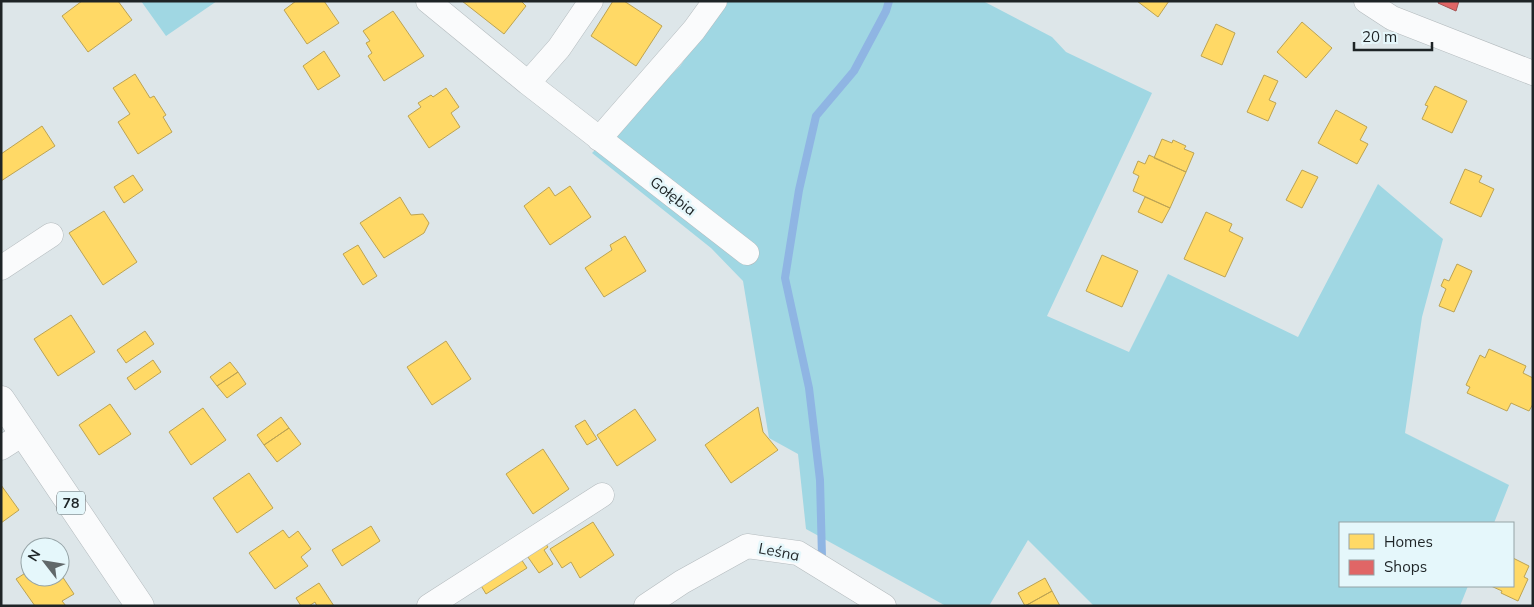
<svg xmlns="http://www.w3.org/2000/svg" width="1534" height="607" font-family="Mulish,sans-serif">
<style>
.green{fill:#a0d7e3}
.homes{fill:#ffd966;stroke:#bca353}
.shops{fill:#e06666;stroke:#a65253}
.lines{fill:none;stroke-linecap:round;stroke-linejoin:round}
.stream{stroke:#8fb5e3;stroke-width:8}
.minor-casing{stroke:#b4bbbe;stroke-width:25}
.primary-casing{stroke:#b4bbbe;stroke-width:29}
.minor{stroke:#fafbfc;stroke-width:24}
.primary{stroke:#fafbfc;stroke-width:28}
.labels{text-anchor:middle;stroke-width:5;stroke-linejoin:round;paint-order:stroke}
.shield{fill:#e5f7fb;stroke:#5a6366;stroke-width:1}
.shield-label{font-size:14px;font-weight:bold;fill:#1e2426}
.street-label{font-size:15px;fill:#1e2426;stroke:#e5f7fb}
</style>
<rect width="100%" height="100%" fill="#dde6e9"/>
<path class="green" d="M141 1H217L166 36Z
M726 1H983L1052 37 1066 52 1152 93 1047 316 1129 352 1168 274 1298 337 1378 184 1443 239 1422 317 1405 433 1509 485 1494 523H1340V586H1468L1460 606H1094L1028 540 989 606H946L806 529 798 454 769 438 743 281 711 248 592 153 680 66Z"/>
<path class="homes" d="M82 1H118L132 20 88 52 62 16Z
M296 1H324L339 23 307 44 284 10Z
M462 1H521L526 6 504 34Z
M613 1H624L662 26 636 66 591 36Z
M1137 1H1169L1158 17Z
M393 11 424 56 384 81 368 56 372 53 366 43 370 41 363 31Z
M1302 22 1332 48 1306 78 1277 52Z
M1216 24 1235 33 1222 65 1201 56Z
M324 51 340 76 318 90 303 66Z
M135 74 150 98 154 96 166 115 163 117 172 132 138 154 118 122 130 114 113 88Z
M1264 75 1278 81 1269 100 1276 103 1268 121 1247 112Z
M1435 86 1467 101 1452 133 1422 119 1428 106 1425 105Z
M446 88 459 107 451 113 460 127 429 148 408 116 421 107 418 103 431 95 433 97Z
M1336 110 1367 127 1360 140 1368 144 1357 164 1318 143Z
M42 126 55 146 1 181V154Z
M1162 139 1172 143 1173 140 1186 146 1184 149 1194 153 1186 172 1154 158Z
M1149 155 1186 172 1170 208 1133 191 1139 176 1133 173 1138 161 1145 164Z
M1465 169 1482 176 1479 182 1494 189 1481 217 1450 203Z
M1302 170 1318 177 1302 208 1286 200Z
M133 175 143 190 124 203 114 187Z
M570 186 591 217 550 245 524 206 549 187 555 196Z
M400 197 411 215 423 214 429 223 424 233 384 258 360 223Z
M1145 197 1170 208 1162 223 1138 212Z
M104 211 137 262 103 285 69 233Z
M1206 212 1232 224 1229 231 1243 238 1225 277 1184 259Z
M625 236 646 271 604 297 585 268 612 250 610 245Z
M358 245 377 276 363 285 343 254Z
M1102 255 1138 271 1122 307 1086 291Z
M1457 264 1472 271 1454 312 1439 306 1446 289 1441 286 1444 279 1449 281Z
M71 315 95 352 58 376 34 339Z
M145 331 154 344 126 363 117 350Z
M446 341 471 379 432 405 407 367Z
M1489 349 1526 366 1523 373 1533 378V404L1529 411 1511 403 1507 411 1467 393 1470 387 1466 385 1480 355 1485 358Z
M153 360 161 372 135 390 127 378Z
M230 362 238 372 217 386 210 377Z
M238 372 246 384 227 398 217 386Z
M110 404 131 434 99 455 79 425Z
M758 407 763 432 778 450 731 483 705 445Z
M203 408 226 440 191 465 169 432Z
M635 409 656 440 617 466 597 435Z
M281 417 289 428 264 445 257 435Z
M585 420 597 439 587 445 575 426Z
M289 428 301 444 277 462 264 445Z
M543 449 569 489 533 514 506 474Z
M249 473 273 508 237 533 213 498Z
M1 485 19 510 1 523Z
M593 522 614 555 580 578 571 562 562 568 550 549Z
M371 526 380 541 342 566 332 550Z
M283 530 289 538 298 531 311 549 301 557 308 566 275 589 249 553Z
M539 534 548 547 544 550 553 564 539 573 521 547Z
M517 553 527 568 486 594 477 579Z
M1513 558 1529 566 1524 577 1528 579 1518 601 1501 593 1502 591 1491 586H1513Z
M30 570V577H60V573L74 594 62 601 66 606H35L16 579Z
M1045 578 1052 591 1025 606 1018 593Z
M319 583 334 606H317L315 602 309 606H301L296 598Z
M1052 591 1060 606H1024H1025Z"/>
<path class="shops" d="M1439 1H1459L1456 11 1438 3Z"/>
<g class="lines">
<path class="stream" d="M822 557 820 480 809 388 785 278 799 190 816 116 854 71 886 11 889 1"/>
<defs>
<path id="minor" d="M428 1 528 83 747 253
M1366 1 1392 18 1533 73
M528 83 559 48 591 1
M599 139 694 30 715 1
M1 268 51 235
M1 448 23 434
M429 606 602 495
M646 606 682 582 747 546 798 553 884 606"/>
<path id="primary" d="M1 400 140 606"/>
</defs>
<use href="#minor" class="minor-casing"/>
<use href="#primary" class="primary-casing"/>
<use href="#minor" class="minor"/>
<use href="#primary" class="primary"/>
</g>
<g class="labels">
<rect class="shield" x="57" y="491.5" width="28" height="23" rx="4"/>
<g class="shield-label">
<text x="71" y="508">78</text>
</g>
<g class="street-label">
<text transform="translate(673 196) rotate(38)" y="5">Gołębia</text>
<text transform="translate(779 552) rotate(11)" y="5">Leśna</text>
</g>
</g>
<rect width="1534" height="607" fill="none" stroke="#1e2426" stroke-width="5"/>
<rect x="1339" y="522" width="175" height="65" fill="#e5f7fb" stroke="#95a3a6"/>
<rect x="1349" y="534" width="25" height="15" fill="#ffd966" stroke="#95a3a6"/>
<text x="1384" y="547" font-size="15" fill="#1e2426">Homes</text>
<rect x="1349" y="560" width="25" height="15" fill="#e06666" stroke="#95a3a6"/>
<text x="1384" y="572" font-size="15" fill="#1e2426">Shops</text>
<g transform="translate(45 562) rotate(301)"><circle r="24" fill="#e5f7fb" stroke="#95a3a6"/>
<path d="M0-4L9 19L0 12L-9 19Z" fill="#61686a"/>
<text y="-8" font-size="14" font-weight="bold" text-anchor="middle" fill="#1e2426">N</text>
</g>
<path d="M1354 42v8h78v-8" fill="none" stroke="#1e2426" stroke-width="2.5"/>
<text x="1362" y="42" font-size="15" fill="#1e2426" stroke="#e5f7fb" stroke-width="4" paint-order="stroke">20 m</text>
</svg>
